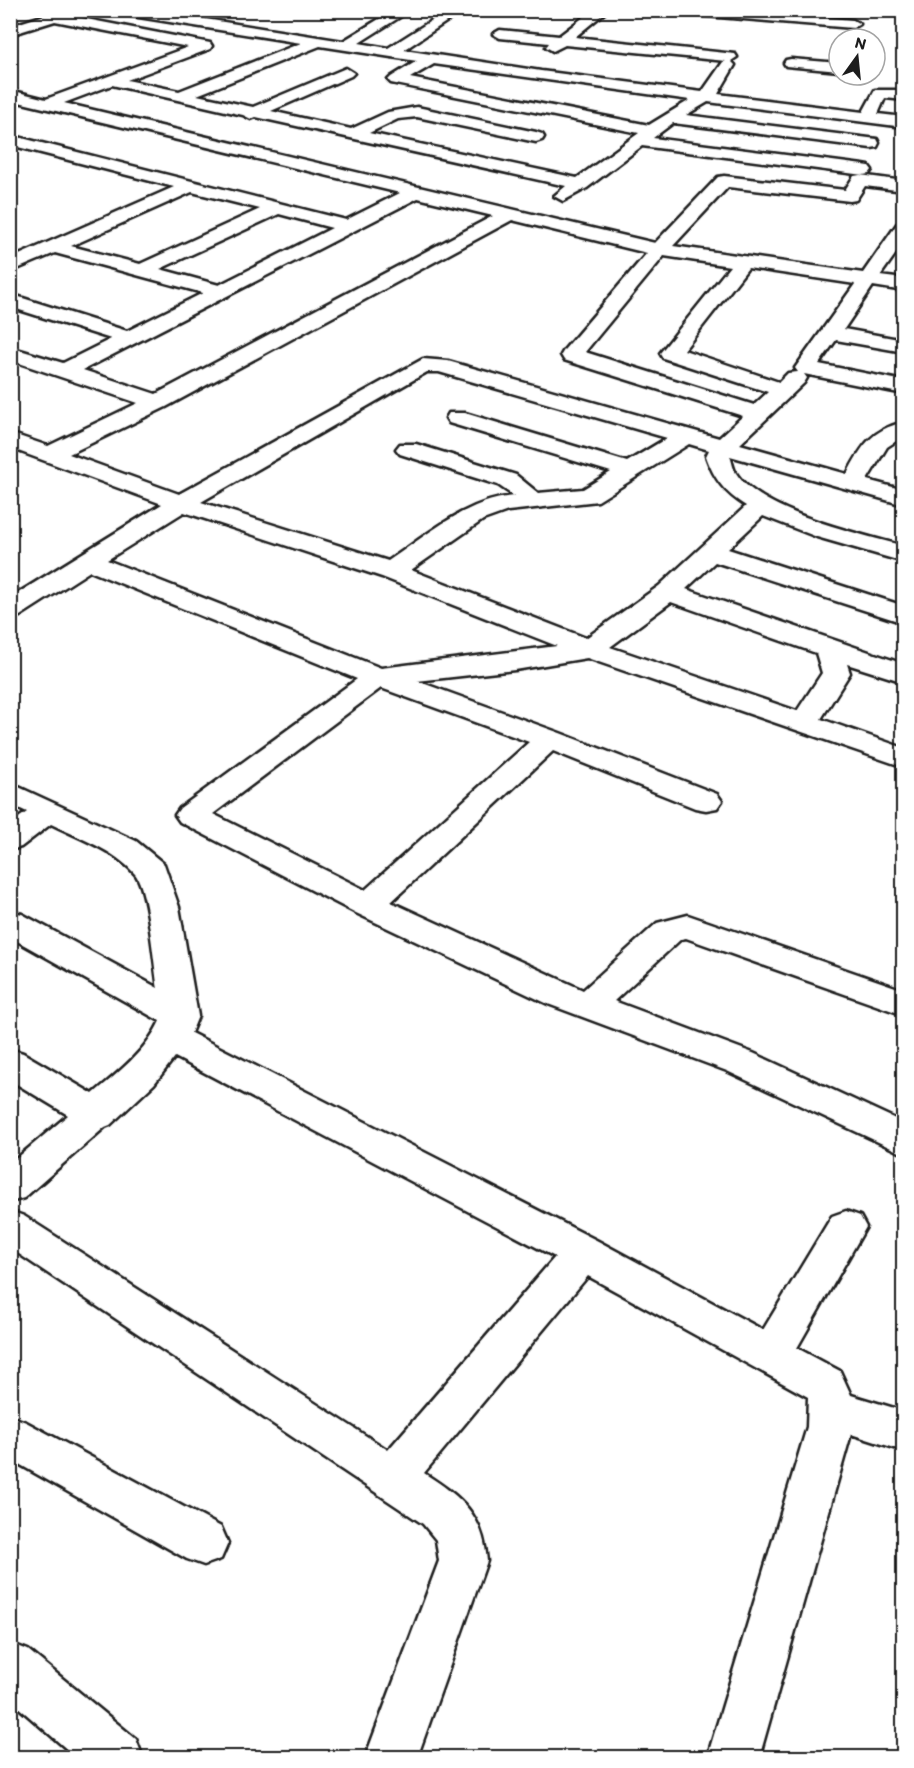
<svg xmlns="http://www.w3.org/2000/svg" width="914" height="1768" font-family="Itim,sans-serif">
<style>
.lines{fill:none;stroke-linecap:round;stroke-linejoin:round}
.minor-casing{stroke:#1c1c1c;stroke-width:5}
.minor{fill:#fff;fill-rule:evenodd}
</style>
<rect width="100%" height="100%" fill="#fff"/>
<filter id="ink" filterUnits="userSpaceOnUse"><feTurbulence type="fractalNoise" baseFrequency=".0167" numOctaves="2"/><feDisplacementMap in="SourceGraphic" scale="12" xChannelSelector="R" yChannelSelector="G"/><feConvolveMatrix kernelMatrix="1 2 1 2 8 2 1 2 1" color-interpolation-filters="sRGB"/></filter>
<g filter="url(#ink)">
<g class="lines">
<defs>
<path id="minor" d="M61 10H80L71 16 210 43 212 46 210 49 127 80 179 91 301 43 120 14 114 10H149L343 41 394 10H411L359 43 388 48 448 10H464L404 50 541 71 702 92 723 62 726 61 565 45 553 51 546 47 549 43 500 38 493 34 500 30 559 36 593 10H608L575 37 735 54 737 57 731 61 735 65 718 94 863 112 875 90H904V100L885 98 878 114 904 117V127L708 102 686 115 877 139 879 143 877 147 871 148 673 123 653 138 863 165 869 166 872 170 869 174 863 175 642 146 587 188 563 201 554 196 566 186 256 117 251 119 243 115 112 85 64 103 655 243 718 177 724 176 845 190 854 176 860 175 904 181V191L865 186 856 200 850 201 728 187 673 246 863 273 897 224 904 223V242L880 276 904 279V291L873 286 844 329 904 340V352L836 340 819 364 904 381V394L804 374 807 378 804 383 740 444 847 474C862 446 871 430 904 422V436L887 447 867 480 904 490V505L730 456C732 461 733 469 736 473 760 512 861 534 904 546V562L817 537 763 516 728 549 904 606V623L715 562 686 589 904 664V682L847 664 850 673 821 719 904 748V767L587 658 515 670 417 681 560 733 717 794 722 801 717 808 706 810 695 808 553 751 391 902 583 990 657 923 688 915 904 990V1015L686 938 681 939 614 1001 753 1053 904 1123V1154L727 1071 548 1004 356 913 180 822 175 815 180 808 357 679 90 571 20 616 10 618V598L162 504 10 448V433L48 446 138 403 10 360V347L63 363 111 339 10 307V294L127 331 203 293 55 253 10 272V259L174 187 10 145V135L346 220 400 193 10 100V90L46 99 188 47 55 21 10 35V26ZM320 46 417 61 391 77 388 80 391 83 639 133 577 178 369 133 398 119 417 117 536 142 542 140 544 137 542 134 536 132 417 107 388 112 351 129 271 111 351 76 354 73 346 68 253 107 197 95ZM434 64 690 100 649 125 410 78ZM192 192 260 209 140 264 71 246ZM418 198 493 216 156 394 83 370ZM279 214 332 228 219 285 160 269ZM512 220 647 253 564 350 561 355 564 360 743 416 719 438 448 361 423 359 179 494 69 454 166 407ZM664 256 730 266 660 353 663 358 768 392 754 405 585 352ZM748 268 855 284 795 368 798 372 788 373 779 382 684 350ZM427 372H439L667 438 627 462 465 413H449L446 418 449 423 611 472 583 489 538 493 516 475 416 444H400L396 449 400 454 498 485 514 496C466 500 426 536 388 561L201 502ZM689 444 709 450 706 456C714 479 725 493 746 506L659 586 586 638 411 570 483 520 508 511 598 501ZM184 512 382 577 557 646 381 668 107 560ZM671 602 816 653 822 673 797 711 610 647ZM381 688 529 742 365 890 213 814Z
M675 10H738L853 20 860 24 853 28 681 14Z
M791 59 839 63V71L786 66 784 63 786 60Z
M10 783 136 841 164 864 179 907 198 1016 191 1033 598 1241 763 1330 832 1216 846 1211 860 1216 866 1227 797 1348 840 1371 851 1395 904 1411V1451L851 1434 759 1758H707L807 1427 808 1397 588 1276 424 1473C461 1497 483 1514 487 1561L417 1758H365L439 1561 436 1540 423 1524 10 1248V1211L24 1216 388 1450 555 1257 175 1057 154 1084 110 1125 105 1127 24 1198 10 1202V1164L68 1115 10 1080V1049L23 1053 93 1094C118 1073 146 1051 160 1021L10 937V911L22 914 158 988C154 965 148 889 135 874 115 850 79 838 51 824L21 847 10 850V824L27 812 10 804Z
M10 1416 26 1422 221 1527 228 1543 221 1559 204 1565 187 1559 10 1459Z
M10 1643 28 1650 136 1739 143 1758H77L10 1700Z"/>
</defs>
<use href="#minor" class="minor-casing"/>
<use href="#minor" class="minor"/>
</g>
</g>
<rect width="914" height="1768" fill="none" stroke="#fff" stroke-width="36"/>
<rect x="18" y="18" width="878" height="1732" fill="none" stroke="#1c1c1c" stroke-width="2" filter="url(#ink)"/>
<g transform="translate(857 57) rotate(15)"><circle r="28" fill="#ffffff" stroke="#a4a4a4" stroke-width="1.5"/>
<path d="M0-4.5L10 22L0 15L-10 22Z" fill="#1c1c1c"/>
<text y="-9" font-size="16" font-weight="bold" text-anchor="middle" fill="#1c1c1c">N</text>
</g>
</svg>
